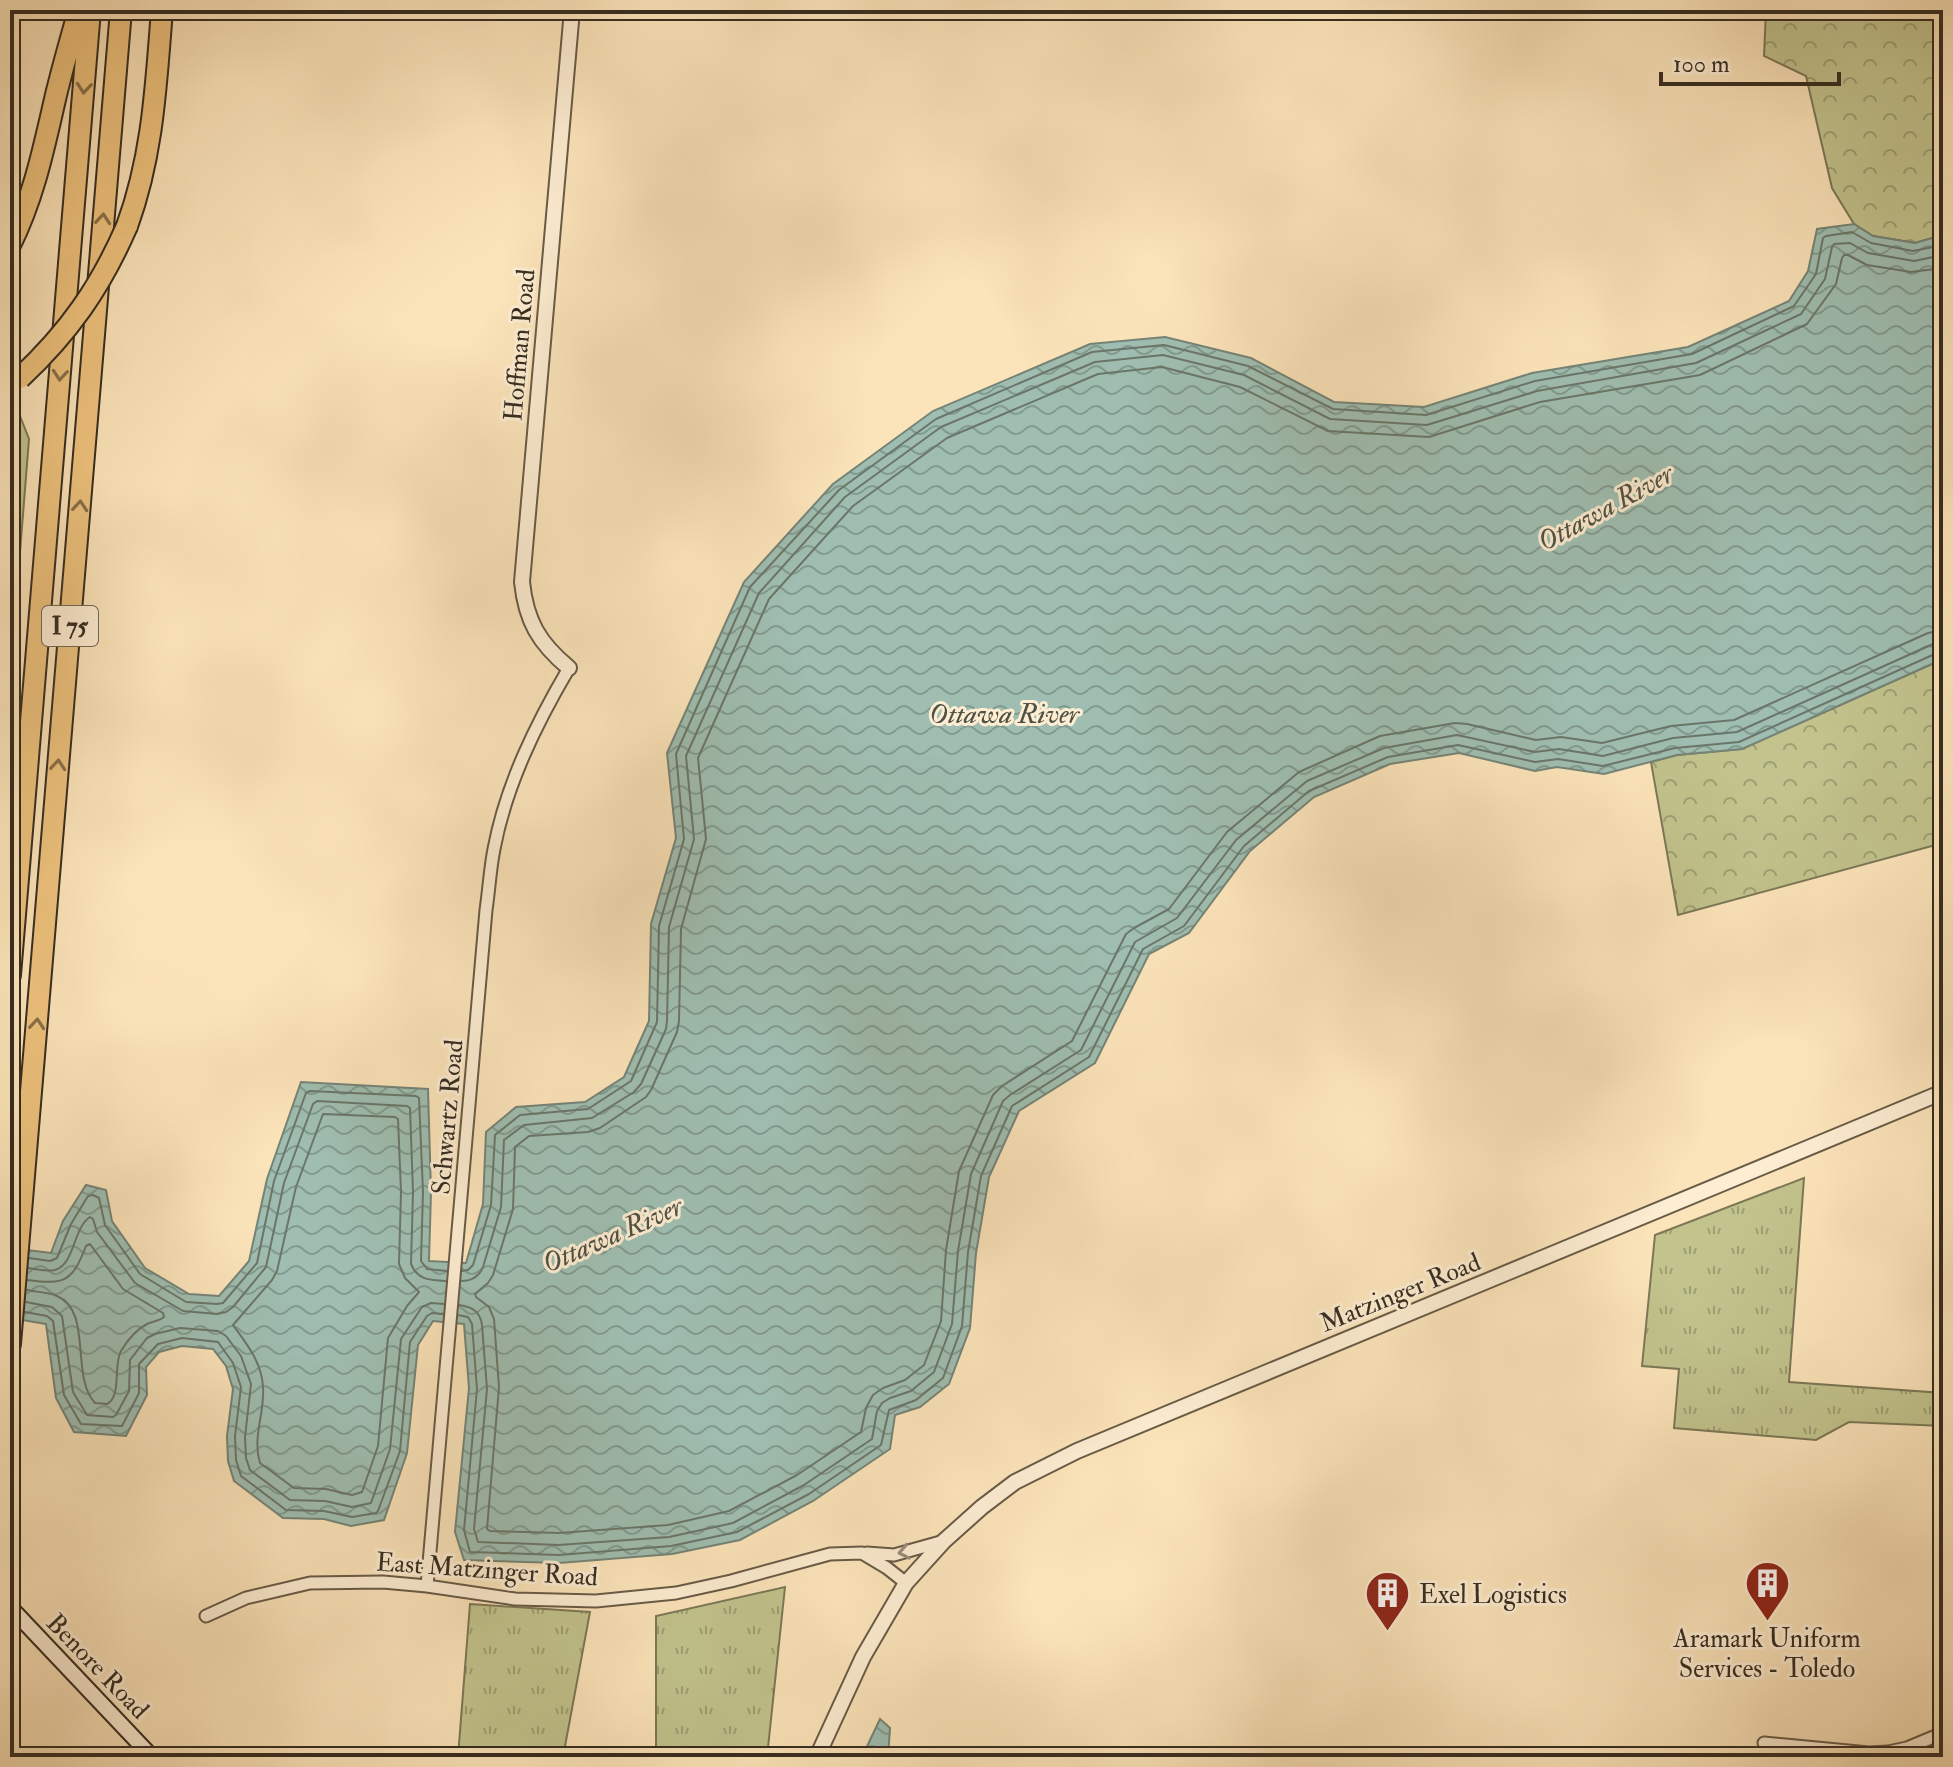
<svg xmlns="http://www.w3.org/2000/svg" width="1953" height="1767" font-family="'IM FELL Double Pica',serif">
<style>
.grass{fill:url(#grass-tufts);stroke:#7c7857;stroke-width:2}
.forest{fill:url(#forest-crowns);stroke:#7c7857;stroke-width:2}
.water{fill:url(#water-waves);stroke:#758477;stroke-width:2}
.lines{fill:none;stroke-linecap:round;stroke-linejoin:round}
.shore{stroke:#6a7669;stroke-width:2}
.minor-casing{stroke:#685b47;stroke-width:15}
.tertiary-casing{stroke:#685b47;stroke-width:18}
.secondary-casing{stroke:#362d21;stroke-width:18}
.motorway-casing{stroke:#362d21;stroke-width:24}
.minor{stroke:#fdedd2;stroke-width:11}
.tertiary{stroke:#fdedd2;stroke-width:14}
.secondary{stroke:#fdedd2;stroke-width:14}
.motorway{stroke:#eec27d;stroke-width:20}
.motorway-bridge-casing{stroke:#362d21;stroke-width:24;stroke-linecap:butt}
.motorway-bridge{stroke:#eec27d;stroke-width:20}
.oneway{stroke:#89704a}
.oneway2{stroke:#9a8d7a}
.labels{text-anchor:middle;stroke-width:6;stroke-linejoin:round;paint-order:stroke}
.shield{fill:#fdedd2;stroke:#726756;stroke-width:2}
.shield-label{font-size:24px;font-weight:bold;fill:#362d21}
.street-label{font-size:26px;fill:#362d21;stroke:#fdedd2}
.poi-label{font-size:26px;fill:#362d21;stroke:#fdedd2;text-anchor:start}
.water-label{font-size:28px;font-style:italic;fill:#505145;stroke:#fdedd2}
</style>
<defs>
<pattern id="grass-tufts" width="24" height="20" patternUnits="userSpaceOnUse" patternTransform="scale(2)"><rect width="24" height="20" fill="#c2c38d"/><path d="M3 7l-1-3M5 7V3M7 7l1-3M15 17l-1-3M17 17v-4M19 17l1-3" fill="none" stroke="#9e9f73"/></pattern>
<pattern id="forest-crowns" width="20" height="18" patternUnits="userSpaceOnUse" patternTransform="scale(2)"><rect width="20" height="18" fill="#c2c38d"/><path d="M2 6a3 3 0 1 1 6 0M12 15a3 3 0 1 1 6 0" fill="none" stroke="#9e9f73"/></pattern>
<pattern id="water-waves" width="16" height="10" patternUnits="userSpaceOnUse" patternTransform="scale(2)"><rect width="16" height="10" fill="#9fbeb1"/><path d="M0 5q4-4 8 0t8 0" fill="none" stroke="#829b90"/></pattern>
</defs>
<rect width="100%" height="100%" fill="#fce4ba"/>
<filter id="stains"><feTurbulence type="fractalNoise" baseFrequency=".0025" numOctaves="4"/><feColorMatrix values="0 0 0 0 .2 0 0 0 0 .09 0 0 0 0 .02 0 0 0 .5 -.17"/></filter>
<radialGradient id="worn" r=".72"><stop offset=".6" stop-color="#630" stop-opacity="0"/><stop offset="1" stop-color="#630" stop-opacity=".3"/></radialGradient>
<path class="grass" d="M18 411 29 439 19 565 10 577V416Z
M1804 1178 1789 1382 1943 1393V1426L1849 1422 1816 1440 1674 1428 1679 1369 1642 1366 1655 1235Z
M785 1587 767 1757H638L656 1748V1616Z
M470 1604 590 1612 563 1757H458Z"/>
<path class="forest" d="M1766 10H1943V235L1915 243 1873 236 1854 224 1832 188 1806 76 1764 56Z
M1943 659V772L1935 775 1943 802V843L1678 915 1651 762 1677 755 1742 749Z"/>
<path class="water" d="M1854 224 1873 236 1915 243 1943 235V659L1742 749 1677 755 1604 774 1557 767 1535 771 1459 753 1390 764 1314 797 1250 851 1189 933 1149 954 1095 1063 1019 1111 989 1177 976 1253 970 1328 949 1384 920 1407 895 1415 890 1449 813 1501 740 1540 672 1554 559 1563 464 1560 455 1532 469 1388 464 1324 433 1321 418 1345 407 1453 384 1520 351 1526 324 1519 283 1518 234 1481 228 1461 227 1436 233 1389 226 1366 213 1349 182 1346 159 1352 146 1367 147 1395 126 1436 74 1432 56 1398 46 1324 10 1318V1248L51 1253 63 1221 86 1185 106 1190 112 1221 145 1268 189 1294 219 1296 249 1261 267 1179 301 1082 428 1089 431 1192 429 1261 466 1263 483 1204 486 1132 516 1107 585 1102 624 1077 649 1021 651 924 676 838 667 753 744 582 833 484 933 411 1090 344 1165 337 1251 358 1334 402 1424 407 1532 373 1688 347 1789 301 1808 271 1817 229Z
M880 1719 890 1728 888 1757H862Z"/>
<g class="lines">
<path class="shore" d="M1943 268 1911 272 1867 265 1848 255H1844L1842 258 1836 284 1807 324 1700 375 1540 402 1429 437 1328 431 1240 387 1162 367 1098 374 947 438 853 506 769 599 698 758 706 839 681 929 679 1021 677 1032 651 1090 646 1097 600 1128 588 1132 529 1136 515 1147 513 1209 493 1275 488 1283 475 1294 476 1297 489 1307 494 1319 499 1387 487 1529 490 1531 559 1533 668 1525 729 1511 797 1475 861 1432 866 1408 873 1395 883 1388 905 1380 924 1365 941 1321 946 1250 959 1171 993 1095 1002 1086 1072 1041 1126 934 1134 928 1169 909 1227 832 1299 772 1380 736 1455 723 1467 724 1536 740 1561 737 1602 743 1671 726 1734 720 1928 633 1943 630
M323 1114 395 1117 398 1119 401 1192 399 1264 405 1278 419 1292 407 1306 388 1338 378 1446 362 1492 352 1495 326 1489 294 1488 260 1463C252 1437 265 1413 263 1387 262 1363 247 1344 233 1325L272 1280 277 1271 296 1187Z
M29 1258 50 1261 57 1258 71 1224 88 1196 93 1195 99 1198 105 1225 140 1274 186 1302 217 1304 223 1303 257 1263 274 1181 306 1093 310 1091 416 1096 419 1098 423 1192 421 1261 427 1269 447 1271
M28 1268C37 1269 47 1272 55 1270 75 1264 73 1228 90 1217L93 1219 97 1232 135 1283 183 1311 217 1314 226 1312 233 1307 266 1267 284 1183 313 1104 317 1101 407 1106 410 1108 413 1192 411 1264C418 1281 431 1280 446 1281
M462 1271 468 1270 473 1265 491 1205 495 1135 520 1115 588 1109 631 1081 657 1022 659 926 684 839 676 754 750 587 839 490 936 419 1092 352 1164 345 1248 366 1333 409 1426 415 1535 381 1692 354 1794 306 1816 274 1823 238 1826 236 1852 232 1871 243 1913 251 1943 245
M461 1281C472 1281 479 1277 483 1267L501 1207 504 1140 524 1125 592 1118 634 1092 641 1084 666 1029 667 1021 669 927 694 839 686 756 759 593 845 497 941 427 1095 362 1163 355 1244 375 1330 419 1427 425 1537 391 1696 363 1801 314 1825 279 1832 247 1834 244 1850 243 1868 253 1914 261 1943 255
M27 1290C36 1292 48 1292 57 1296 93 1311 70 1377 95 1403 96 1403 107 1404 107 1404 122 1397 113 1364 121 1351 127 1341 137 1329 147 1324 154 1321 159 1321 164 1317L163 1313 123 1289 90 1244 86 1246C72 1282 65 1285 27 1280
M26 1302 52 1307 62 1316 73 1392 87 1415 113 1417 116 1415 129 1391 130 1360 147 1338 155 1334 180 1328 218 1331 226 1336 241 1356 251 1384 245 1437 246 1458 250 1470 290 1500 325 1501 352 1507 371 1503 390 1449 401 1339 422 1307 431 1303 444 1304
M459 1305C472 1307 480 1311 482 1325L487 1389 474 1529 478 1542 559 1545 669 1537 733 1523 804 1485 872 1439 877 1411 882 1403 890 1398 911 1391 934 1372 952 1324 958 1251 971 1174 1003 1101 1010 1095 1081 1050 1135 942 1177 918 1236 840 1307 781 1384 748 1457 735 1535 752 1559 749 1603 756 1673 738 1737 732 1933 644 1943 642
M25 1312 47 1316 53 1321 64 1395 81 1424 122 1426 139 1393V1364L158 1344 182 1338 218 1342 233 1363 241 1387 235 1436 236 1460 241 1476 286 1510 324 1511 352 1517 376 1513 378 1511 400 1451 410 1342 427 1316 432 1313 443 1314
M458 1315 468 1317 472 1324 477 1389 464 1530 470 1552 559 1555 671 1546 737 1532 809 1494 881 1445 889 1410 916 1400 943 1378 962 1326 968 1252 981 1176 1012 1106 1089 1057 1143 949 1184 926 1244 846 1309 791 1388 757 1458 745 1535 762 1558 759 1603 766 1675 748 1739 742 1937 653 1943 652"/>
<defs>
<path id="minor" d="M867 1553 894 1555 944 1541
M427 1586 486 910C489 890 490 869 494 849 506 785 536 724 569 668
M206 1616 246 1598 310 1583 383 1582 427 1586 515 1599 596 1601 676 1593 731 1581 830 1554 862 1553 887 1568 906 1583
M1764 1743 1869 1753 1888 1752 1907 1748 1943 1733"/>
<path id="tertiary" d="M569 668C539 643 526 621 522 582L572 10
M817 1757 863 1657 906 1583 944 1541 982 1507 1015 1482 1077 1451 1943 1092"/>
<path id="secondary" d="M10 1607 152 1757"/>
<path id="motorway" d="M127 226C153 155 156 85 162 10
M10 245C34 197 44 147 56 95 63 66 71 38 79 10
M10 975 90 10
M10 1344 121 10"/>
</defs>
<use href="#minor" class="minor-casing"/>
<use href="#tertiary" class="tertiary-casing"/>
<use href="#secondary" class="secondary-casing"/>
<use href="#motorway" class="motorway-casing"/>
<use href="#minor" class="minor"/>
<use href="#tertiary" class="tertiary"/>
<use href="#secondary" class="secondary"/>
<use href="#motorway" class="motorway"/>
<defs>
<path id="motorway-bridge" d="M20 378C69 332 100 288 127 226"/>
</defs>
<use href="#motorway-bridge" class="motorway-bridge-casing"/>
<use href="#motorway-bridge" class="motorway-bridge"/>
</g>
<defs><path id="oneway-chevron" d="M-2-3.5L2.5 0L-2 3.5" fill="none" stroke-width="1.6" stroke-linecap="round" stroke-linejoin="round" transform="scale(2)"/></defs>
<g class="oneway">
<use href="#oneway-chevron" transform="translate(84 88) rotate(95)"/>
<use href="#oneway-chevron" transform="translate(103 219) rotate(-85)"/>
<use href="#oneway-chevron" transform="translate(60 375) rotate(95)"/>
<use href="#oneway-chevron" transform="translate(80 506) rotate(-85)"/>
<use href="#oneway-chevron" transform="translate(58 765) rotate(-85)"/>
<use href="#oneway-chevron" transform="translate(37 1024) rotate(-85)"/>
</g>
<use class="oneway2" href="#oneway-chevron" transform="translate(904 1552) rotate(169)"/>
<defs>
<symbol id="building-pin" viewBox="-11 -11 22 30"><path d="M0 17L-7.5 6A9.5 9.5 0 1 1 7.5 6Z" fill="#8f2418" stroke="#fdedd2"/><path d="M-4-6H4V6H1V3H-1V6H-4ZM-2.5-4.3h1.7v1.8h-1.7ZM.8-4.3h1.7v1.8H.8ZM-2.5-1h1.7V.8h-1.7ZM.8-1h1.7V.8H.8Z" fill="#fff"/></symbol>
</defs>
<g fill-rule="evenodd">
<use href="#building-pin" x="1742" y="1558" width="51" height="69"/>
<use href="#building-pin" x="1362" y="1568" width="51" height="69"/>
</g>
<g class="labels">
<rect class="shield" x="42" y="606" width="56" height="40" rx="6"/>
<g class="shield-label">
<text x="70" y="634">I 75</text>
</g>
<g class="street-label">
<text transform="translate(519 345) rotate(-85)" y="9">Hoffman Road</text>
<text transform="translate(447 1117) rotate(-85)" y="9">Schwartz Road</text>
<text transform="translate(1400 1292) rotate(-22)" y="9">Matzinger Road</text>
<text transform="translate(487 1569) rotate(4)" y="9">East Matzinger Road</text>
<text transform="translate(98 1666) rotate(46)" y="9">Benore Road</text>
</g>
<g class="poi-label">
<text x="1419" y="1603">Exel Logistics</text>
<text x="1767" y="1647" text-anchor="middle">Aramark Uniform<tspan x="1767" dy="30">Services - Toledo</tspan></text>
</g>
<g class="water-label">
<text transform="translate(1605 507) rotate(-29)" y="10">Ottawa River</text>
<text x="1004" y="723">Ottawa River</text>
<text transform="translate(612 1234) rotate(-24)" y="10">Ottawa River</text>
</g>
</g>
<rect width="1953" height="1767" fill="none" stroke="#fce4ba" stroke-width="40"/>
<rect x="12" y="12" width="1929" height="1743" fill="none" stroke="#362d21" stroke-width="4"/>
<rect x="20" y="20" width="1913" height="1727" fill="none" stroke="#362d21" stroke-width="2"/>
<path d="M1661 72v12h178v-12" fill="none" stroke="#362d21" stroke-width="4"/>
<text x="1673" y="72" font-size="24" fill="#362d21" stroke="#fdedd2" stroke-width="6" paint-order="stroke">100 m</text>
<rect width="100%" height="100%" filter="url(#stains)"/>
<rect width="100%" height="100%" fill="url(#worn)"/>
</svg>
